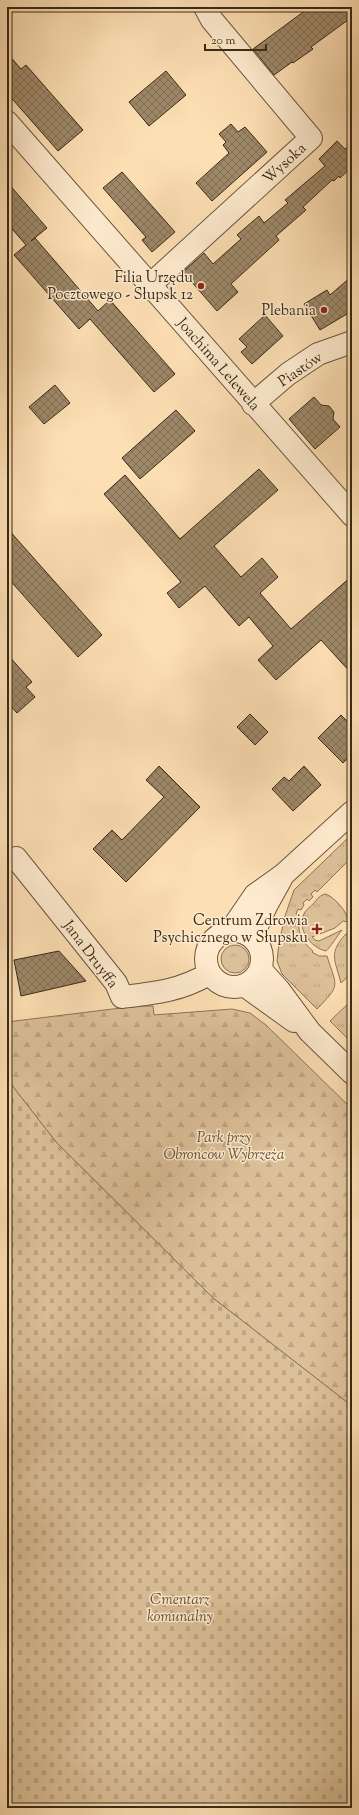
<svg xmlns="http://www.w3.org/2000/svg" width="359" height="1815" font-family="'Sorts Mill Goudy',serif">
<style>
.grass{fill:url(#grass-tufts);stroke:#8a7558}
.forest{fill:url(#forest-firs);stroke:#8a7558}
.cemetery{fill:url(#cemetery-stones);stroke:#8a7558}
.building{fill:url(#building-cross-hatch);stroke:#382a17}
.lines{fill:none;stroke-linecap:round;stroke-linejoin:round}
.minor-casing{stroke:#69573e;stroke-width:24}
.minor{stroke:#feeace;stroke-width:22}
.poi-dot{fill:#8f2418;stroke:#feeace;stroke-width:1.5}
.labels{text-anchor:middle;stroke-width:3;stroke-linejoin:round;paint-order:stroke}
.street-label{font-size:15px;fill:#382a17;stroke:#feeace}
.poi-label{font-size:15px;fill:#382a17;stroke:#feeace;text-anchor:end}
.park-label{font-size:15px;font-style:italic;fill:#615038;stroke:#feeace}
</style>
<defs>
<pattern id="grass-tufts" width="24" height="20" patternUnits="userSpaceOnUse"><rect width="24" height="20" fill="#dcc099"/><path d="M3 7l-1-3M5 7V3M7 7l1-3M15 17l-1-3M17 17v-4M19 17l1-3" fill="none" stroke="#bea583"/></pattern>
<pattern id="forest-firs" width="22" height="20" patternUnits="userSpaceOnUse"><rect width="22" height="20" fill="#dcc099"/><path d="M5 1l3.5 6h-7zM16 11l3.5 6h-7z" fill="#bea583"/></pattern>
<pattern id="cemetery-stones" width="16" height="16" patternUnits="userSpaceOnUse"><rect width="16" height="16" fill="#dcc099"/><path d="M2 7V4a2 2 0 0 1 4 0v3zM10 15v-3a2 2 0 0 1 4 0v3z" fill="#bea583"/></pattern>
<pattern id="building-cross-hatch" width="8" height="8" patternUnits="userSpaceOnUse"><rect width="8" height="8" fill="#9e8869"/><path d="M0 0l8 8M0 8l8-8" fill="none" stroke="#826f55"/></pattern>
</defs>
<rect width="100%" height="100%" fill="#fddfb4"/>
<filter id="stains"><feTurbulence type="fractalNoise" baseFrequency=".005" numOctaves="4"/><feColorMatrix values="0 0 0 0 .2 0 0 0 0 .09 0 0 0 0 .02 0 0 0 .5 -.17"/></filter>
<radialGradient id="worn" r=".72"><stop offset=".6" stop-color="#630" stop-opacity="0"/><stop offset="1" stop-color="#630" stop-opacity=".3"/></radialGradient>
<path class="grass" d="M352 834V857L317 892 315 890 311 894 313 897 309 901 307 899 303 903 304 905 301 910 298 909 296 914 299 916C297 930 301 942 313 951L312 952 319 956H327C337 988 341 984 317 1009L282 974 277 961 279 943 285 916 294 890Z
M326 894C335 898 348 912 348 922L343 921 335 928 312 937 315 940 319 941 342 930C337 936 330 948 326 951 311 948 295 928 305 912 307 909 311 906 314 903 317 899 320 895 326 894Z
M352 933V973L341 983C335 960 328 953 346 934L349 936Z
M221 959a14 14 0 1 1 28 0a14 14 0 1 1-28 0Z
M352 1000V1043L330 1021Z"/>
<path class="forest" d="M137 1006H153L154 1015 232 1009 250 1013 266 1025 352 1109V1406L213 1298 56 1142 7 1079V1022Z"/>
<path class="cemetery" d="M7 1079 56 1142 213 1298 352 1406V1808H7Z"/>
<path class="building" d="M310 7H352V17L311 47 313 49 293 63 292 62 274 75 253 49Z
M7 53 21 69 26 65 83 130 58 151 7 93Z
M166 71 186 95 149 126 129 102Z
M231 124 238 132 245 127 267 152 212 201 196 183 229 153 223 145 226 142 219 134Z
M337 141 345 149 352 143V167L340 178 339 176 334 181 332 180 303 207 306 210 276 236 279 240 231 284 238 292 217 311 183 272 204 253 213 264 241 239 237 235 259 216 264 223 288 203 285 200 325 166 319 159Z
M122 172 175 232 152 252 142 240 146 237 103 188Z
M7 182 47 228 31 241 35 238 98 311 110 300 175 374 154 392 90 319 79 329 14 255 26 245 7 223Z
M352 276V311L320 330 304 304 327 290 330 295Z
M265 315 283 336 252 364 241 352 247 347 239 339Z
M55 385 70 403 44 424 29 407Z
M314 397 321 405 329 406 334 412 333 419 340 427 315 449 289 419Z
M176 410 195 431 140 479 122 458Z
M259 469 278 490 214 546 241 577 262 558 278 577 260 593 291 629 352 576V674L321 640 276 680 258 660 273 646 249 617 239 626 205 586 179 608 167 593 181 582 104 494 125 475 180 539Z
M7 528 102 635 78 657 7 577Z
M7 654 32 682 26 687 35 697 17 713 7 702Z
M250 714 268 732 255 745 237 727Z
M341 715 352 726V754L343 763 318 738Z
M159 766 200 807 126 882 93 849 112 830 122 840 164 797 146 780Z
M304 766 321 785 293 811 272 789 284 777 289 781Z
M59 951 86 981 21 996 14 960Z"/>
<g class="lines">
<defs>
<path id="minor" d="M7 122 352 515
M150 285 311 138 212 20 205 7
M253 404 288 374 318 354 352 342
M16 858 116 983 122 997C156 993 179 991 209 974
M231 930 255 895 283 875 352 812
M206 959a28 28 0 1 1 56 0a28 28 0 1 1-56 0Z
M252 937 266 906 281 879
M260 969 279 990 310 1032 352 1073
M244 985 294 1021"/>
</defs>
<use href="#minor" class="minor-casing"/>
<use href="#minor" class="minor"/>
</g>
<g class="poi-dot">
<circle cx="201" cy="286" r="4"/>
<circle cx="324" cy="310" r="4"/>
<path d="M315 923h4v4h4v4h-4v4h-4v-4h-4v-4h4z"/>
</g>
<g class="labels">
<g class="street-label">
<text transform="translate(284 163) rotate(-42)" y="5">Wysoka</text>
<text transform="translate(219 364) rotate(49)" y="5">Joachima Lelewela</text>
<text transform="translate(300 369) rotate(-34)" y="5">Piastów</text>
<text transform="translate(91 954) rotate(53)" y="5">Jana Druyffa</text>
</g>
<g class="poi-label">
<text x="193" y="282">Filia Urzędu<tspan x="193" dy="17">Pocztowego - Słupsk 12</tspan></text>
<text x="316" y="315">Plebania</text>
<text x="308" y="925">Centrum Zdrowia<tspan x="308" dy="17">Psychicznego w Słupsku</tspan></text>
</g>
<g class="park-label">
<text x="224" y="1142">Park przy<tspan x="224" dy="17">Obrońców Wybrzeża</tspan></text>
<text x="180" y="1604">Cmentarz<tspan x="180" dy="17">komunalny</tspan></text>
</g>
</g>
<rect width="359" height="1815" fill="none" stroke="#fddfb4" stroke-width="24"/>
<rect x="8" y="8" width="343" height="1799" fill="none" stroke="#382a17" stroke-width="2"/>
<rect x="12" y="12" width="335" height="1791" fill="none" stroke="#382a17"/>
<path d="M205 44v6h61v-6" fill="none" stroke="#382a17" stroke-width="2"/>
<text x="211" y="44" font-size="12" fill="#382a17" stroke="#feeace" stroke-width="3" paint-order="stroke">20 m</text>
<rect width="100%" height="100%" filter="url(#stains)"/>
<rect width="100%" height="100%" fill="url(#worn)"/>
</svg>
